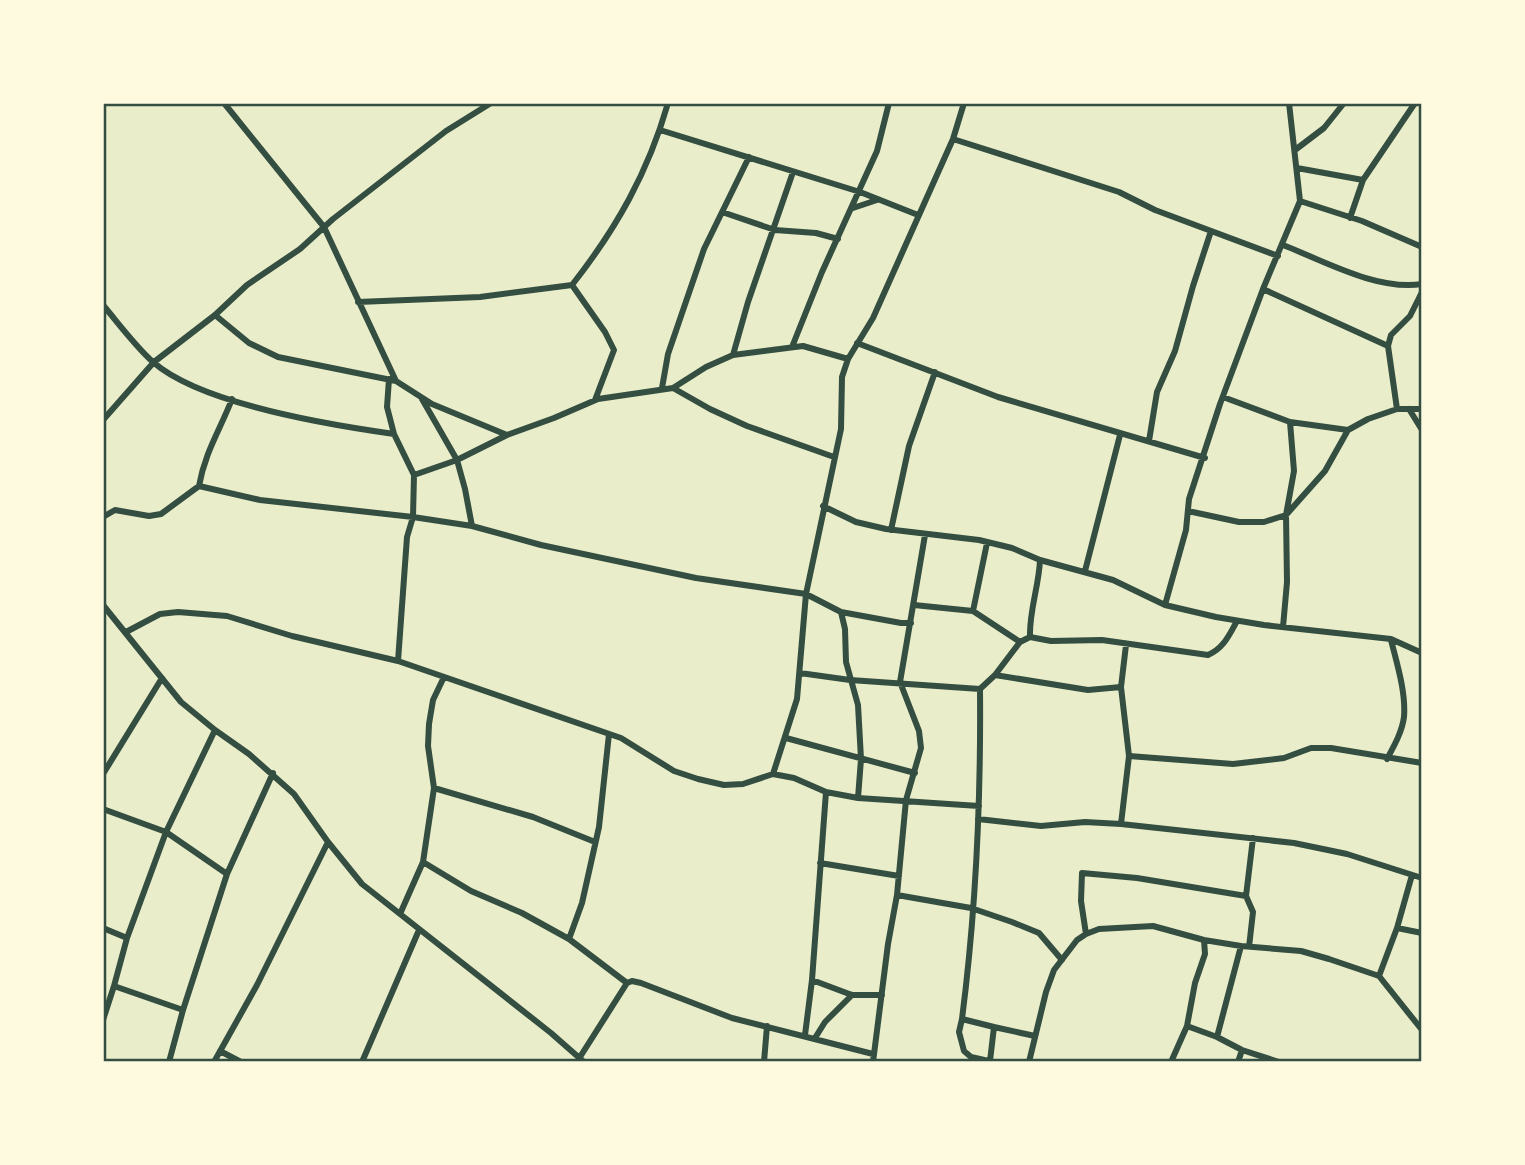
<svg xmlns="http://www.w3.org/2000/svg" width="1525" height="1165" font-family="'Titillium Web',sans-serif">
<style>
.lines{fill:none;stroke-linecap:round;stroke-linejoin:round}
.minor{stroke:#344e41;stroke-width:6}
.neatline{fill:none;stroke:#344e41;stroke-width:2.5}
</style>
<rect width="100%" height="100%" fill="#e9edc9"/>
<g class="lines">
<path class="minor" d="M224 103 324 227 396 381
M660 130 860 192 918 215
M953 139 1119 192 1155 210 1278 256
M1295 150 1324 128 1344 103
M1297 168 1363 180
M1300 201 1362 221 1422 247
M853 208 877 200
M722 212 775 230 816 233 838 239
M1350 218 1363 180 1415 103
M1283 245C1324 261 1377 291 1422 284
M572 285 605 332 614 350 595 400
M1263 289 1388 346
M358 302 480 297 572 285C616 229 648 173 668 103
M103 305C119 324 135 346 153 362 201 404 330 425 394 434
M215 315 249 343 278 357 396 381 432 404 507 435
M857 343 998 397 1205 458
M792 347 822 272 877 151 889 103
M733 355 748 302 793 172
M389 379 387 407 394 434 414 475 413 517 407 537 398 661
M662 388 668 354 704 249 749 157
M673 388 710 409 747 426 834 457
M1223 397 1290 422 1348 430
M422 399 457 460 465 489 472 526
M1397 409 1388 346 1391 335 1410 316 1422 292
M1409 409 1422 430
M103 420 154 362 215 315 247 285 300 249 333 219 446 131 491 103
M1149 441 1157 392 1175 351 1193 286 1211 231
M414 475 457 460 507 435 554 418 598 399 673 388 706 367 733 355 803 346 848 359
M199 486 260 500 413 517 472 526 541 545 696 578 806 594 841 612 901 623H911
M823 506 856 522 886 529 979 540 1012 548 1040 560 1113 580 1165 605 1216 617 1264 625 1391 639 1422 653
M1188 511 1239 522H1264L1286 515 1325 471 1348 430 1368 419 1397 409H1422
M103 517 115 510 149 516 161 514 199 486C205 452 220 430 232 399
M891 530 909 446 935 372
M1085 571 1120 435
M103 605 181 702 215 730 249 754 294 794 328 842 362 884 551 1033 584 1062
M914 605 973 611 1020 642
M1165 605 1186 530 1189 499 1220 404 1263 289 1300 201 1289 103
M973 611 987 543
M841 612 845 629 846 662 858 705 861 759 858 798
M1283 627 1287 582 1286 515 1294 471 1290 422
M126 632 160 614 178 612 227 616 292 636 398 661 621 738 674 771 698 779 724 785 743 784 773 774 794 778 826 792 858 798 979 806
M1030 637C1029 611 1039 586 1040 560
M800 673 850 680 980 689
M995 675 1088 690 1121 687
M786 738 915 773
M1129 756 1233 764 1284 758 1311 748H1331L1422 763
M1387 759C1394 746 1402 732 1404 717 1406 692 1397 664 1391 640
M103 774 162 678
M773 774 797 699 806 594 841 429 842 377 848 359 873 318 953 139 964 103
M434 788 533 817 595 842
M103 809 166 832 227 874
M978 819 1041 826 1085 822 1121 824 1294 843 1347 854 1422 878
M1121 824 1129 756 1121 687 1126 645
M423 862 471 891 522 913 569 939 627 983 632 981 641 983 732 1018 873 1054
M820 863 899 876
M897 895 971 908 1012 922 1039 933 1062 960
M400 914 423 862 434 788 428 746 429 724 433 700 444 677
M103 928 127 938 114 986 183 1010
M1397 928 1412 875
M1086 934 1081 901 1082 873 1137 878 1246 896
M127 938 166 832 215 730
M569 939 582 903 599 827 609 734
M1249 947 1253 912 1246 896 1253 838
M1379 976 1397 928 1422 933
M812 980 852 995H882
M962 1019 959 1032 964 1051 971 1057 993 1062
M103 1020 114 986
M1187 1026 1195 983 1205 954 1204 940
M994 1027 1035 1036
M805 1035 812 980 826 792
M1217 1037 1241 946
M815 1038 825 1022 852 995
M220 1051 241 1062
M580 1057 627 983
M990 1061 994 1027 962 1019C976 910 981 799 980 689L995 675 1020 642 1030 637 1051 641 1102 640 1208 655C1224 648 1229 635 1237 621
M169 1062 183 1010 227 874 273 773
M214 1062 257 985 328 842
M362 1062 419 930
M764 1062 767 1026
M873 1062 888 944 897 895 906 800 921 748 919 731 900 682 925 535
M1029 1062 1046 992 1054 970 1077 940 1086 934 1099 929 1153 926 1204 940 1241 946 1301 951 1329 959 1379 976 1422 1030
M1171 1062 1187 1026 1217 1037 1242 1050 1279 1062
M1238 1062 1242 1050"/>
</g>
<rect width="1525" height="1165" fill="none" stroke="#fefae0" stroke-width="210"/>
<rect x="105" y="105" width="1315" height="955" class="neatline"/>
</svg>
